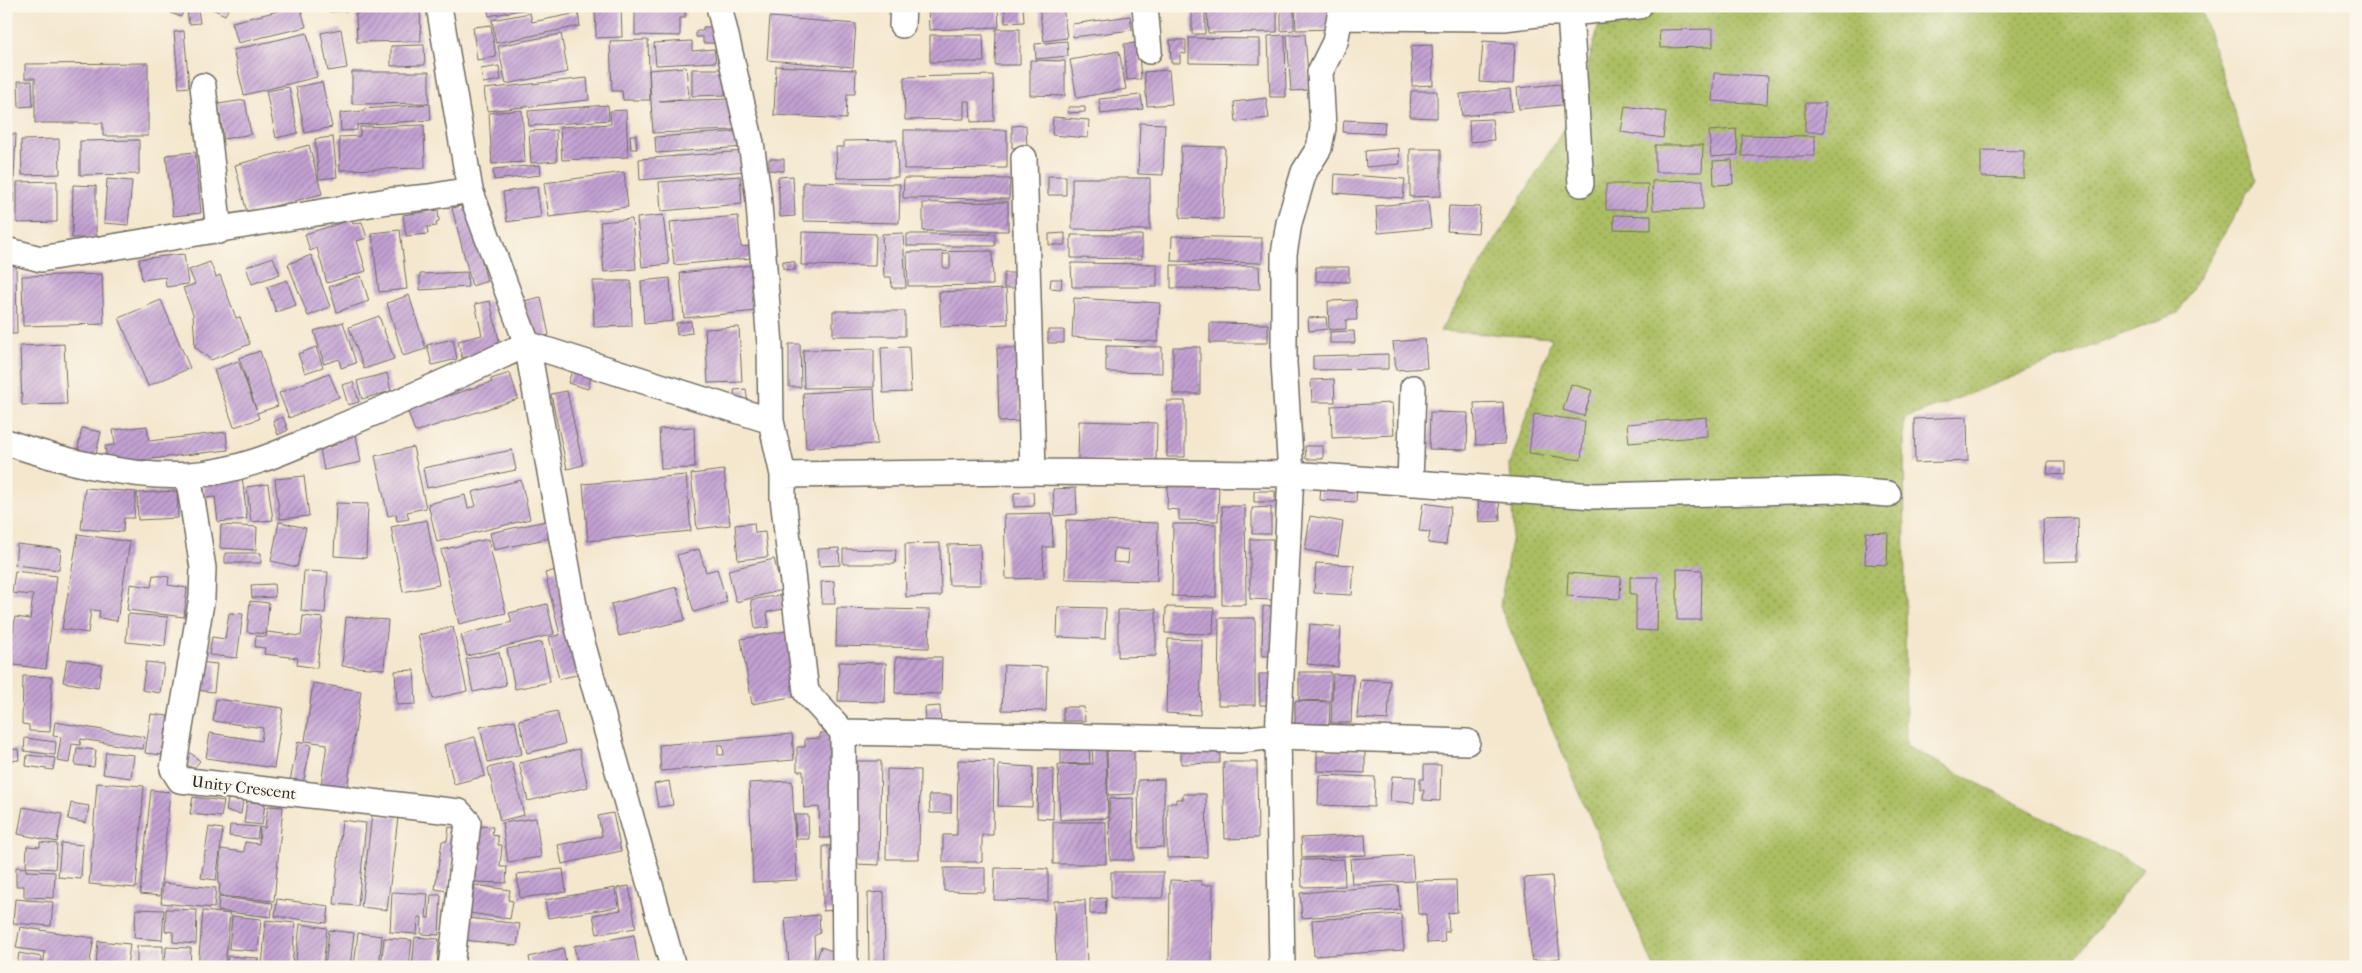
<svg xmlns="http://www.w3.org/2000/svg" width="2362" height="973" font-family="'IM FELL French Canon',serif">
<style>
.grass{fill:url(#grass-dots);stroke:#6b7446}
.building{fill:url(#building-hatch);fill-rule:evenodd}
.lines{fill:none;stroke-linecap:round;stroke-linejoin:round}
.minor-casing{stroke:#716d64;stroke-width:28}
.minor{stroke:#fff;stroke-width:25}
.labels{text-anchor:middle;stroke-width:5;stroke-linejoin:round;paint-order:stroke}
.street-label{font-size:16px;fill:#2b2b2b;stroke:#fbf7ec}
</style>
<defs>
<pattern id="grass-dots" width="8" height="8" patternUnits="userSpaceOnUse" patternTransform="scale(1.25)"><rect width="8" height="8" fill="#abbe62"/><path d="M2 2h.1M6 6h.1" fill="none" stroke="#8b9b51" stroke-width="1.8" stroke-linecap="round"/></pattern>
<pattern id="building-hatch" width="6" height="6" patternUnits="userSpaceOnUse" patternTransform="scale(1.25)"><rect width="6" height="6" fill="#c3a1d3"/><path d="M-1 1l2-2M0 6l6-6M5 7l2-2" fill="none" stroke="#9f83ab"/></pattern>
</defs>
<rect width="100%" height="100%" fill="#fbf7ec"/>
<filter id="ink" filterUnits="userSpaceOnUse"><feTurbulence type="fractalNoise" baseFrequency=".02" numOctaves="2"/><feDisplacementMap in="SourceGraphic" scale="10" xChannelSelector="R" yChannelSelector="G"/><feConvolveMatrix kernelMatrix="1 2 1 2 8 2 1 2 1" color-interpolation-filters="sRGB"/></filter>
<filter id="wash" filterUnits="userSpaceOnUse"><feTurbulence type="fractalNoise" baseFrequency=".0096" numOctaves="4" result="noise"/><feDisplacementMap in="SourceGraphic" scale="20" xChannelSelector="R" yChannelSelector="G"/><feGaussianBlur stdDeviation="1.12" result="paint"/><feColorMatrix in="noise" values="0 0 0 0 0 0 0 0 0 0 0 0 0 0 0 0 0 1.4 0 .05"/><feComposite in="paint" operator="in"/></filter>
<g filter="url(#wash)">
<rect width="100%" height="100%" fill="#f4e7ce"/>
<path class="grass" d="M1604 6H2200L2256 179 2178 313 1904 419 1906 746 2143 869 2068 967H1654L1500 606 1513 529 1510 465 1552 338 1440 331 1576 109Z"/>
<g id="blocks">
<path class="building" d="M173 6H185L181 17 171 13Z
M206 6H230L225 15Z
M300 6 306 27 238 43 232 22Z
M329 6H392V8L329 12Z
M487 6H536V7L489 16Z
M595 6H621L622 37 596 38Z
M635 6H685V18H680V36L635 35Z
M928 6H998L999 27 929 30Z
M1005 6H1023L1024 22 1005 23Z
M1039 6H1063L1067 38 1044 41Z
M1192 6H1205V34H1192Z
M1295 6H1328L1335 29 1296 30Z
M1281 8H1294V30L1281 31Z
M198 10 200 23 189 24 187 12Z
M420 11 421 41 357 42 356 13Z
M1277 11V32L1208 33 1207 12Z
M530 13 532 22 578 13 580 26 496 43 492 20Z
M1130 16 1132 30 1073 37 1072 24Z
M770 17 856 24 853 67 767 60Z
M491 25 496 57 477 60 473 27Z
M703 27H717V43H703V37H696V31H703Z
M341 29 347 68 328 71 321 33Z
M996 29H1020V65H995Z
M1713 29V47L1660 48 1659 30Z
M184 31 189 87 179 88 174 32Z
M307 33 317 77 244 95 233 50Z
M561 34 568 72 506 84 498 46Z
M1305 34 1309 90 1291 91 1287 35Z
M930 35H983L984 62H930Z
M1285 35 1286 97H1270L1268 36Z
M1189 38 1260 39V64L1189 63Z
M648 40 650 100H623L622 91H612L610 41Z
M1170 40H1186V54L1180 53V63H1171Z
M692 41V51L714 49 716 62 656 65 654 43Z
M1067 41 1068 56 1036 59 1035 44Z
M1483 41 1515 43 1513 84 1480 82Z
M1138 43 1141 79 1127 80 1124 44Z
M424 45 425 65 391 66V46Z
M1432 45 1433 85 1412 86 1411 46Z
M1119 51 1126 89 1077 98 1070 60Z
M1030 60 1065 61V96L1030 95Z
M148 63V136H103V123H35V78H25V64Z
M499 66 501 80 483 83 481 69Z
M776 66 856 70 855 94H847L846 119 774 115Z
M686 67 689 98 659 101 733 99 734 130 653 133 649 70Z
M692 69H725V95L692 96Z
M1169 70 1172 104 1147 106 1144 72Z
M352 72H429V103L352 104Z
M1714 73 1768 76 1767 104 1712 101Z
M993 75 994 121 971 122 970 101H964V119L905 120 904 77Z
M587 78 589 100 487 111 484 89Z
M18 81H32L33 106 19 107Z
M322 82 332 127 305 133 296 87Z
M1560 84 1562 105 1519 109 1517 88Z
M289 87 298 133 276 138 266 91Z
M1510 89 1512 111 1462 116 1460 94Z
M1411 91H1437V118L1410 117Z
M1141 95 1143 109 1101 114 1099 99Z
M1266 98 1269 118 1236 122 1234 102Z
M245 100 251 134 224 139 218 104Z
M1805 103H1825L1824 132H1805Z
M430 104 431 120 357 125V130L341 131 340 113 364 111V109Z
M608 105 609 120 529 126 528 111Z
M1625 106 1666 112 1663 138 1621 132Z
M1068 107H1085V112L1069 113Z
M522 110 525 162 492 164 489 113Z
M626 110 628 157 562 160 560 127 611 124 610 111Z
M1053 117 1089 120 1088 138 1052 135Z
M1492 119 1494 140 1470 142 1469 120Z
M1344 120 1385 122 1384 134 1343 132Z
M1140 123 1165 124 1163 175 1138 174Z
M424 125 425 168 340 170 339 137 360 136V127Z
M1026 125 1027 147 1012 148V126Z
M1736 129 1738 155 1711 157 1709 131Z
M556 130 557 161 531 163 529 131Z
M904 130H1007V168L904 169Z
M744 131 745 147 656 153 655 137Z
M6 134H16L13 203H6Z
M630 135H636L637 149H631Z
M1742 135 1815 136V156H1742Z
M333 137 337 177 319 179 315 139Z
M59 139 60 174 22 175 21 140Z
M139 140V174L80 175V141Z
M897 140 898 177 837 178 836 147H844V141Z
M309 145 322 194 247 213 235 165Z
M1655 145H1703L1702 172H1655Z
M1181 146 1225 147 1223 219 1180 218Z
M1399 148 1400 164 1366 167 1365 151Z
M1410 149H1441V196L1410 197Z
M1981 150 2024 151V178L1981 177Z
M745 151 746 171 640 180 639 159Z
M195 152 201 213 173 216 166 155Z
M769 159H784V171L769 170Z
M1732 160 1733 184 1714 185 1713 161Z
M540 165 541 175 494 180 493 169Z
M624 172 628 207 549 217 544 183Z
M1335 174 1405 179 1403 198 1334 193Z
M740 176 742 204 661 211 659 182Z
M793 176 795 216 780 217 778 177Z
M1048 176H1066V195H1048Z
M904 178 1010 179 1009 199 903 198Z
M1072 178H1150V230L1072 229Z
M107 179 132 181 128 225 104 223Z
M1703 180V209L1653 210 1652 181Z
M57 181V222L17 223V182Z
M803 182 900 184 899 223 803 221Z
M1606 184H1648L1647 210H1606Z
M73 185 96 186V238H72Z
M537 187 541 217 507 222 503 192Z
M1428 201 1431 228 1378 233 1376 206Z
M1008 202V231H923V203Z
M6 204H9L10 228 6 229Z
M461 206 462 210 468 209 487 281 472 286 452 208Z
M1449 206 1480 207 1478 233 1447 231Z
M438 210 439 221 436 222 437 226 427 227 428 234 406 236 403 215Z
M663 215 669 264 642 267 637 218Z
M1614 215 1651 216V230L1614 229Z
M738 216 741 247 751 246 752 258 674 265 670 222Z
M632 219 636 269 604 272 600 222Z
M351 220 353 224 362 222 367 238 357 241 366 271 327 283 317 248 310 251 305 234Z
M400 230 407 289 379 292 372 233Z
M802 232 876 234 875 266 801 265Z
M903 233 906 288H892L891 277H884L882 234Z
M1065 233V245H1049V234Z
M907 234H995V246H907Z
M1071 235H1142V259L1071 258Z
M1172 236 1262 238V263L1171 261Z
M992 251 993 285 908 286 907 252ZM943 254H950V268H943Z
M184 254 188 284 166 287 165 277 142 280 139 259Z
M311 255 330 307 308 316 288 264Z
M273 257 280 274 252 284 246 267Z
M783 261 795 262V270L783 269Z
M210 262 216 277 220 275 236 318 240 317 250 344 211 360 195 347 193 314 183 288 195 284 189 270Z
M1071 263 1157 264V287H1072Z
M6 265H16L17 334H9V329L6 330Z
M753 265 757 311 684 318 680 273Z
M1171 265 1259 266 1260 289 1171 288Z
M1316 267H1349V282L1316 281Z
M467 272 468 287 420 290V274Z
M1004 273H1023L1022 288H1004Z
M102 274 104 324 23 326 22 276Z
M361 276 369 301 337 312 329 287Z
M670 278 673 321 644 324 641 281Z
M1051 279H1062L1061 289 1050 288Z
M287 280 296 305 276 312 267 287Z
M593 281H631L632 326 594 327Z
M1006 289 1008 324 941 327 939 292Z
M409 295 426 349 403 356 387 303Z
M541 297 549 335 533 339 524 301Z
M1074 298 1160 303 1158 342 1072 337Z
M161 300 190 368 148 386 119 318Z
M1356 300 1357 320H1346V329L1329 330 1328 301Z
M490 301 501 349 462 358 458 341 482 335 475 304Z
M833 311H905V336H833Z
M379 316 394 359 364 369 349 327Z
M1326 317 1327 329 1309 331 1308 318Z
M691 321 692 333 677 335 676 323Z
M343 322 356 363 341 368 339 359 324 364 314 331Z
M1210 323 1268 324V343H1210Z
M739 327 742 382 708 383 705 329Z
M1048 330H1064V343H1048Z
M1354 331 1355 343H1330V332Z
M453 339 457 359 432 365 427 345Z
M1425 339 1427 368 1396 370 1393 342Z
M64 344 67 404 22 405 20 346Z
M789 344H800L801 387H789Z
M1106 346 1162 347V373L1106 372Z
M316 347 323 367 305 373 298 354Z
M909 347 911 392 883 393 881 348Z
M1173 347H1200V394H1173Z
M997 348H1018L1020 421 999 422Z
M874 349V387L804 388 803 350Z
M260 351 278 406 257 413 259 419 234 427 214 370 238 361 256 409 239 358Z
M1388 354V369L1313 370V356Z
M574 365 593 371 588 389 568 383Z
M329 373 339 397 289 418 279 393Z
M387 373 391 391 362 399 357 381Z
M510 373 518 399 415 432 407 409 492 382 491 379Z
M1334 379 1335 402H1312L1311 380Z
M353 382 359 402 348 405 342 385Z
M1571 384 1592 390 1584 416 1563 410Z
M746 389 748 404 736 405 734 390Z
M874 389 877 444 806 448 803 393Z
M567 391 583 465 567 469 551 394Z
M1167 401H1185V457H1167Z
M1503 402 1505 444 1476 445 1474 403Z
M1392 403 1394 435 1332 438 1331 406Z
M1430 412 1468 413 1467 450 1429 449Z
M1534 414 1585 421 1581 460 1529 453Z
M283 417 288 430 278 435 273 421Z
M1706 417 1707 436 1629 443 1627 424Z
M1967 417 1968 461 1915 463 1914 419Z
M1079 421 1157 423 1156 461 1078 460Z
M147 426 149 441 226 432 228 450 107 464 105 446 115 445 113 430Z
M694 427 695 468 661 469 659 429Z
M82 428 101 432 95 458 77 453Z
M356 435 361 462 324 470 320 449 336 445 335 440Z
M1305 446H1323V459H1306Z
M413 447 426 508 407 512 409 519 397 521 396 514 388 516 375 456Z
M512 450 516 470 427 488 423 468Z
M2048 462H2065V475L2047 474Z
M724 470 730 525 697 529 691 474Z
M686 475 691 531 588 541 583 484Z
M242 476 247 519 218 522 215 497 205 498 203 481Z
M304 476 309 516 280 519 275 479Z
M521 480 530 519 437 542 428 504 465 495 468 508 476 506 472 492Z
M1168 481 1219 482 1218 521 1179 520V510L1167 509Z
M268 484 273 520 251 522 247 487Z
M1321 484 1357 486 1356 502 1320 500Z
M85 488 136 492 134 518H124L123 532 81 529Z
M1076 488 1077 514 1055 516 1053 489Z
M177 491 178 518 138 520 137 493Z
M1254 491H1275V502H1254Z
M1033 492 1034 506 1014 507V493Z
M1499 494 1500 521 1479 522 1478 495Z
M336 503 368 504 366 558 334 556Z
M1423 503 1451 507 1446 545 1428 543 1430 532 1419 531Z
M1222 506H1245L1246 605H1222Z
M1271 507V534H1252V508Z
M1052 513 1053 547H1043L1044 578 1006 579 1004 514Z
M1310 516 1343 522 1338 556 1305 550Z
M2078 518 2079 561 2044 562 2043 519Z
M427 520 439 585 403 592 391 527Z
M1066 520 1158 523 1157 581 1065 579ZM1114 548 1129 550 1128 563 1113 562Z
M546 521 550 538 494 550 490 533Z
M279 522 306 528 297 567 271 561Z
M754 523 755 533 765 532 768 557 738 560 735 525Z
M1173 524H1216V597L1172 596Z
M221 525 257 527 256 550 220 548Z
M1866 532 1888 533 1887 565 1865 564Z
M78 534 130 542 117 621 99 618 100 611 91 610 88 633 62 629Z
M488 539 506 613 459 624 441 550Z
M1250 539H1273V600L1250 599Z
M940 543 941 596 906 597 905 544Z
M17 544 61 549 59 570 15 565Z
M980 544 981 585H949L948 545Z
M839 548 840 565 819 566 818 549Z
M699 549 706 572 717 569 727 602 694 612 677 555Z
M843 549 896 550 895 564H843Z
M225 553H261V563H225Z
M774 559 782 590 736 602 728 570Z
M1316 563 1354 565 1352 595 1314 593Z
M1677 569 1702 570 1701 620H1677Z
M556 570 580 674 559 679 549 637 560 635 545 573Z
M15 571 57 576 46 669 6 664 8 631 13 632 15 617 30 619 33 595 12 593Z
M304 571 328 572 325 613 301 611Z
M1568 573 1621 577 1620 599 1567 596Z
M153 575 169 577 168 585 187 588 184 617 127 610 130 584 151 587Z
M1630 577H1658L1657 631 1636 630V594H1630Z
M834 581 835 604H822L821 582Z
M274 584 275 597 252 598 251 585Z
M677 587 685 620 619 636 611 604Z
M787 594 789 608 767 612 769 627 755 629 751 600Z
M250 601 269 603 266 634 247 632Z
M547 604 554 634 467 656 461 635 512 622 509 613Z
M1263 606 1274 607 1273 656H1262Z
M1058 607 1106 608 1105 639 1057 637Z
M1166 607 1214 608 1213 634 1165 633Z
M837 608 930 610 929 648 836 646Z
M1156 609V656L1118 657V610Z
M229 613 243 614 237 658 209 655 212 637 225 639Z
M128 614 168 617 165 646 126 642Z
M303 616 323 618 317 668 297 665 298 658 264 654 265 648 255 647 256 636 266 637 267 632 301 636Z
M346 617 388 620 384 669 342 666Z
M1219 618H1255V705H1218Z
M1310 624 1341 627 1338 667 1307 664Z
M453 627 467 691 433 699 418 635Z
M786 631 797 696 752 704 741 639Z
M1168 639 1202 640 1200 715 1166 713Z
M542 642 550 682 515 689 507 649Z
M499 652 506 685 473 692 466 659Z
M896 657H942L941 694 895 693Z
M67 659 102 665 98 688 63 682Z
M146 662 164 664 160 693 142 690Z
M198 662 217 664 214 692 195 690Z
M839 662 886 663 885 702 838 701Z
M1004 665 1047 667 1046 711 1002 710Z
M414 670 416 704 397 705 395 671Z
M1299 672H1331V701L1299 700Z
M1259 674H1270L1272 705H1260Z
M1333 674 1353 675 1351 723H1331Z
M23 676 52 677 50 732 29 731V725L22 724Z
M1360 679 1390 681 1388 720 1357 718Z
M313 683 361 691 347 789 321 785 327 744 305 741Z
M216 699 283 708 274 768 206 758 210 733 261 741 263 728 213 721Z
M1295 701 1330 702 1329 728 1295 727Z
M940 706 941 724H926L925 707Z
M1063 707H1084L1085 721H1063Z
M557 711 565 744 527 753 519 720Z
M151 714 168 716 162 755 145 753Z
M515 720 522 754 488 762 480 727Z
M55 722 145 737 143 749 81 739 80 745 72 744 69 763 57 761 61 737 53 736Z
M820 733H835L837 838H820L819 807 804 808 803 771H797V747H805V739L820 738Z
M792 734 794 760 661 771 659 745ZM718 745H723L724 755H718Z
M475 737 485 776 454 784 444 745Z
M25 738 56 742 55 755 24 751Z
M298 742 311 745 302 789 289 786Z
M77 748 96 750 94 767 75 765Z
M1061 748H1089L1090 763 1061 764Z
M1106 748 1108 818 1060 820 1058 765 1093 764 1092 749Z
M1220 748V763L1181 764V749Z
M18 749 19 760 10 761 8 750Z
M579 749 588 787 528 801 519 763Z
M187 750 200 761 193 769 180 759Z
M1134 750V794L1108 795 1107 751Z
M1317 750 1365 751V773L1317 771Z
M106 752 134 755 131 778 103 774Z
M27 755 55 758 53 770 26 766Z
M958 760 994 761 993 835H982V862H943V835H957Z
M857 761H881L879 865 855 864Z
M512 762 524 815 500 821 488 768Z
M1223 762H1257L1258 838 1225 839Z
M999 765 1033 767 1032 807 998 806Z
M1424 765H1441L1440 801 1423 800 1424 790H1420V779H1424Z
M887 769 920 770 919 859H886Z
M1038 769H1054L1053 819 1037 818Z
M1319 775 1375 777 1374 807 1318 805Z
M1392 776 1416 777 1414 803 1390 801Z
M1164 779V847L1139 848 1138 780Z
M669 781 673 805 658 807 654 784Z
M792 781 797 880 753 882 749 783Z
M97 783 144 786 136 888 89 884Z
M151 790 170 792 160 896 140 894Z
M1183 794H1206L1207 857 1167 858V803H1176V799H1183Z
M929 795H951V813H930Z
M193 797 224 801 221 817 190 814Z
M1133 798 1134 860H1110L1109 799Z
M228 799 243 801 241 814 226 811Z
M247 801 265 804 262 825 244 823Z
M71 803 89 806 86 823 68 819Z
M268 806 283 807 274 901 219 896 220 884H218L221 849 244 852 245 842 259 844 260 827 265 828Z
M23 807 62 814 57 842 18 834Z
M613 813 621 851 562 864 558 845 602 836 598 816Z
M372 814 398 817 387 910 361 907Z
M795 815H808L809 839H796Z
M536 818 541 857 508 862 502 823Z
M342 820 366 823 358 906 334 904Z
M1053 822H1106V864H1053Z
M230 825 259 827 257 839 229 836Z
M478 826 493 827 492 835 498 836V845H502L500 867H507L506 883 475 882Z
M209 827 223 829 216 880 201 878Z
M449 827 456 828 447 891 435 889 442 841H447Z
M1365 835 1366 855 1302 858 1301 838Z
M40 842 57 844 55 869 26 867 27 846 40 847Z
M61 843 83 845 81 879 58 877Z
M823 846H837V910L823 911Z
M1412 855 1414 881 1352 884 1350 859Z
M1344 859 1345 886 1302 887 1301 860Z
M16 867 26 868V871L55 872 54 898 24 897V886H16Z
M944 868H985V892L944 891Z
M995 868 1048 869V901L994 900Z
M563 869 566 892 520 898 517 874Z
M1111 872H1163V898H1111Z
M1552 876 1560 958 1532 961 1524 878Z
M1170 880 1201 881 1202 885H1213L1212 967H1169Z
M1456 880 1457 912 1448 913 1449 932H1444L1445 942 1427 943 1426 914H1418L1416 881Z
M163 883 216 888 214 908 161 903Z
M475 885 510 890 508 900 513 901 510 919 470 913Z
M1398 885 1400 910 1302 918 1300 893Z
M629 886 636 928 597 934 593 915 621 910 617 888Z
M615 888 618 907 548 918 545 900Z
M392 892 428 894 426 918H429L431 895H441L439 935 421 934 422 917H418L417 934 390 932Z
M884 892 885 967H869L868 893Z
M219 897 273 903 271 917 218 911Z
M1106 898 1105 914H1090V899Z
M15 899 53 902 51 926 13 923Z
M277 899 329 906 327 923 275 916Z
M1085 900 1087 967H1056L1054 901Z
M136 909 164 910 162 940 134 938Z
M166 909 197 910 196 944 173 942V932L165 931Z
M203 911 230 914 225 967H198Z
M1401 914 1404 950 1314 956 1312 920Z
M819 915 820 933 814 936 815 961 789 964 785 918Z
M232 916 261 919 258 951 229 949Z
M468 918 520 924 517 946 465 940Z
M266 920 295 923 292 967H262Z
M300 924 327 928 323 967H295Z
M20 927 94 938 89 967H43L45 952 16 948Z
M329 930 354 933 350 967H325Z
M358 933 382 936 379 967H354Z
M634 935 639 966 578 967 574 946Z
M415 937 439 939 437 967H412Z
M384 938 412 940 409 967H381Z
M98 941 130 944 127 967H96Z
M137 946H163V967H137Z
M166 947 191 948 190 967H165Z
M821 947 838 953 833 967H814Z
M563 948 567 967H531L529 957Z
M19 953 42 957 40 967H17Z
M228 956 258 958 257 967H227Z
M1319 963 1353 965V967H1319Z"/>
</g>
</g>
<g filter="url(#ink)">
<use href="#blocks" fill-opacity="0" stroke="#716d64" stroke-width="1"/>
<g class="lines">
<defs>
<path id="minor" d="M439 6 470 190 527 344 578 628 673 967
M719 6 751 143 758 192 770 345 771 421 783 475V498L806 692 843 732 845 967
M1145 6 1149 51
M1570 13 1639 6
M1340 17 1504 18 1546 13H1570L1581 184
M902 25 903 6
M203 86 219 231
M1024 158 1033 472
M6 250 41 259 388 201 429 197 470 190
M6 442C58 460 133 479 189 475 243 472 291 448 340 427 403 401 465 373 527 344L771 421
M188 475 203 568 202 597 173 769 180 780 459 812 468 822 451 967
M783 475 1033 472 1291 474 1594 496 1837 490 1888 494
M1410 483 1413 388
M843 732 1240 740 1278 736 1467 742
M1282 967 1278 736 1291 474 1284 363V254L1289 223 1304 172 1319 148 1323 128 1320 72 1335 42 1342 6"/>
</defs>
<use href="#minor" class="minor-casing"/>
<use href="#minor" class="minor"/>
</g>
</g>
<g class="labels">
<g class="street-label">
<text transform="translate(244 787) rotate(7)" y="6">Unity Crescent</text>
</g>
</g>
<rect width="2362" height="973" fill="none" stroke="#fbf7ec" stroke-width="25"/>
</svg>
